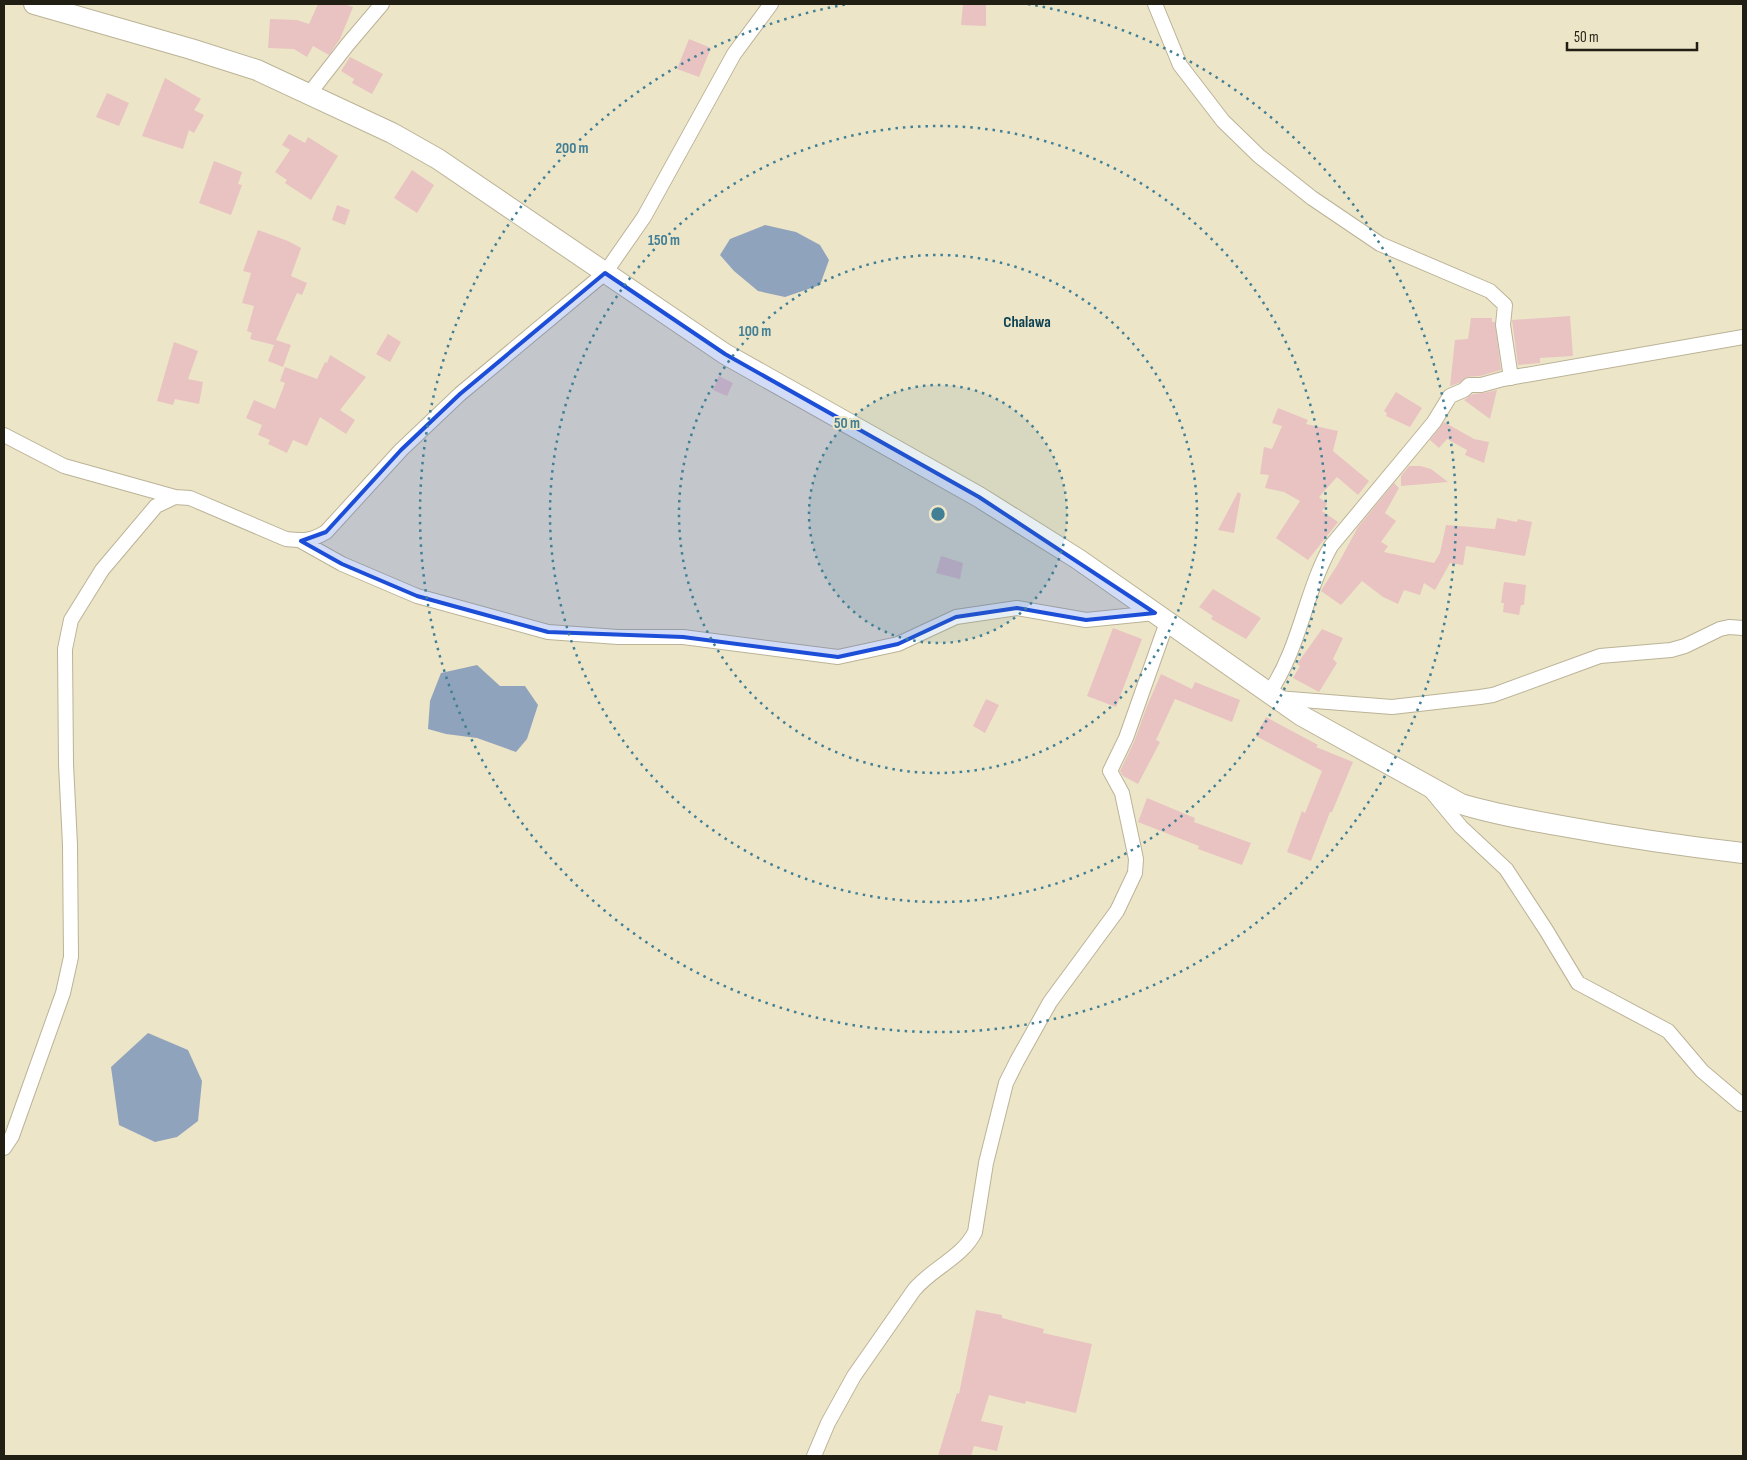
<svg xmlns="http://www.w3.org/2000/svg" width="1747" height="1460" font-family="'Sofia Sans Condensed',sans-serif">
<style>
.water{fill:#90a3bc}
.building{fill:#e8c3c1}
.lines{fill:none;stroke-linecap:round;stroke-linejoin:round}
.street-casing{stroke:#bbb397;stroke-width:16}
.secondary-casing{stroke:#bbb397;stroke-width:22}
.street{stroke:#fff;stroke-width:14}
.secondary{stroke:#fff;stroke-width:20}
.marked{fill:#1d4ed8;fill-opacity:0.2;stroke:#1d4ed8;stroke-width:4;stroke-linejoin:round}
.ring{fill:none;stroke:#417f95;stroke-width:2.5;stroke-dasharray:2.5 5}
.labels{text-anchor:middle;stroke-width:4;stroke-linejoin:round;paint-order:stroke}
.quarter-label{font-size:16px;font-weight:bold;fill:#0c4152;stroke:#ede5c8}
.centre{fill:#417f95;stroke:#ede5c8;stroke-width:2.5}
.ring-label{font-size:15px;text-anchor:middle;font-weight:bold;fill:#417f95;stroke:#ede5c8;stroke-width:4;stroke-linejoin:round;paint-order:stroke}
</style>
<rect width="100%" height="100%" fill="#ede5c8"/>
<path class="water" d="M765 225 796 232 820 245 829 260 820 285 785 297 758 291 734 271 720 255 730 239Z
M477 665 500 686H525L538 705 527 739 516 752 477 738 446 734 428 729 430 701 441 673Z
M148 1033 188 1050 202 1081 198 1121 177 1137 155 1142 119 1125 111 1067Z"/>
<path class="building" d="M318 4H344L353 7 340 39 329 55 313 46 307 57 294 49 268 48 270 19 297 20 309 24Z
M963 4H986V26L961 25Z
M689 39 711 48 699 77 677 69Z
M350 57 383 74 372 94 352 83 354 79 341 71Z
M165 78 201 99 194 110 204 115 194 133 189 130 183 149 142 136Z
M107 93 129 103 119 126 96 117Z
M289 134 305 143 308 137 338 156 311 200 285 183 287 180 275 172 290 150 282 145Z
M214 161 242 172 238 184 242 185 231 215 199 203Z
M412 170 434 185 417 213 394 198Z
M337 205 350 210 345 225 332 220Z
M258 230 288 241 301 248 291 276 307 283 302 295 297 293 276 340 291 345 283 367 268 361 274 345 250 339 252 333 247 331 254 306 242 303 251 273 243 271Z
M1570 316 1573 356 1540 358V363L1518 365 1512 320Z
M1471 318H1492V322H1495L1501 370 1480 376 1466 377 1459 383 1450 386 1455 340 1468 339Z
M388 334 401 342 390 362 376 354Z
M174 342 198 351 188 379 203 382 199 404 175 399 173 405 157 401Z
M330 355 366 377 340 410 355 420 346 434 320 417 307 446 293 440 287 453 268 444 270 440 258 435 262 425 246 418 254 400 275 409 285 383 280 381 285 367 317 379 325 362 327 363Z
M719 376 733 383 727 396 713 390Z
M1497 390 1490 419 1464 400 1473 394 1483 393Z
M1396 392 1422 408 1410 427 1386 416 1387 413 1384 411Z
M1278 408 1308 420 1306 424 1338 431 1333 451 1369 481 1358 495 1337 477 1319 497 1327 504 1322 511 1338 522 1308 560 1276 538 1300 501 1284 492 1265 488 1269 475 1260 474 1264 447 1272 449 1282 426 1272 423Z
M1444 422 1474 439 1489 442 1484 463 1465 455 1467 450 1447 439 1439 448 1430 440Z
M1409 466H1420L1431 469 1448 482 1401 486V476Z
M1394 483 1399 488 1385 513 1396 521 1381 542 1388 546 1384 552 1434 563 1440 553 1446 525 1495 529 1497 518 1517 522 1518 519 1532 522 1525 556 1466 546 1463 565 1450 563 1435 590 1424 583 1420 595 1404 590 1398 604 1383 597 1362 581 1341 605 1321 591 1322 589 1338 564 1358 527Z
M1238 492 1241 494 1234 533 1218 530Z
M941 556 963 563 960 579 936 573Z
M1504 582 1526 585 1524 605H1521L1519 615 1503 612 1504 603H1501Z
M1213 589 1261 618 1246 639 1211 619 1213 616 1199 607Z
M1113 628 1142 639 1116 707 1087 696Z
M1322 629 1343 638 1333 659 1337 663 1319 692 1293 678 1300 666 1297 664Z
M1161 674 1192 689 1195 682 1240 700 1232 722 1175 699 1156 740 1160 742 1138 784 1123 776 1120 771 1134 742 1147 706Z
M986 699 999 705 985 733 973 726Z
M1266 717 1318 745 1316 747 1353 762 1332 812H1330L1311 861 1287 852 1302 811 1305 813 1322 771 1256 736Z
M1147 798 1195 818 1194 822 1251 843 1242 865 1198 849 1199 846 1138 822Z
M976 1310 1002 1315V1318L1044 1329 1043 1333 1092 1344 1076 1413 1026 1401 1025 1404 989 1395 981 1421 1003 1426 997 1451 974 1446 971 1456H938L957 1393 959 1394Z"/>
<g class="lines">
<defs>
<path id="street" d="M1155 4 1180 65 1223 121 1259 156 1312 198 1380 244 1490 291 1505 305 1503 325 1511 378
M309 94 348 44 382 4
M4 435 64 466 175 497 190 498 286 539C303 541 311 541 326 532L401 450 460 394 605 273 644 217 734 54 771 4
M301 541 342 564 417 596 548 632 618 637H683L838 657 898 644 956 617 1017 608 1086 620 1155 613
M1269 693C1300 648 1305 592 1331 546L1420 439 1434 422 1450 396 1464 390 1469 385H1481L1503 379 1743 337
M1277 698 1392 707 1480 697 1493 695 1600 656 1671 650 1685 646 1720 629 1729 627 1743 628
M1431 791 1461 827 1506 869 1546 930 1578 983 1668 1031 1702 1071 1741 1104
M4 1148 12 1136 63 993 71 957 70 845 66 764 65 649 71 620 102 570 156 506 175 497
M814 1456 828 1423 854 1376 914 1290C932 1268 962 1258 975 1232L986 1163 1006 1083 1017 1061 1050 1002 1117 911 1135 873 1136 859 1122 793 1110 771 1126 738 1167 622"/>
<path id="secondary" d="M34 4 191 49 257 70 392 133 438 159 725 354 979 497 1078 559 1302 716 1461 804C1494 814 1528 820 1562 826 1622 837 1682 846 1743 853"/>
</defs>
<use href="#street" class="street-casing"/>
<use href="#secondary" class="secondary-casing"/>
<use href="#street" class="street"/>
<use href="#secondary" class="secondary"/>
</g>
<path class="marked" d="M605 273 725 354 979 497 1155 613 1086 620 1017 608 956 617 898 644 838 657 683 637 548 632 417 596 342 564 301 541 326 532 401 450 460 394Z"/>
<circle cx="938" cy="514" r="129" fill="#417f95" fill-opacity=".12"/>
<g class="ring">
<circle cx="938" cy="514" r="129"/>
<circle cx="938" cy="514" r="259"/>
<circle cx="938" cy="514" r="388"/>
<path d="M1028 4A518 518 0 1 1 848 4"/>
</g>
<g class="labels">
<g class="quarter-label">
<text x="1027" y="327">Chalawa</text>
</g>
</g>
<circle cx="938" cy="514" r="8" class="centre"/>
<g class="ring-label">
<text x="572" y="153">200 m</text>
<text x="664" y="245">150 m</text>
<text x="755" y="336">100 m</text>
<text x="847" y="428">50 m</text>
</g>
<rect width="1747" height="1460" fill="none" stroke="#211e13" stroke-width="10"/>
<path d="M1567 42v8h130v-8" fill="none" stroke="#211e13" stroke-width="2.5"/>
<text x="1574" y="42" font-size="15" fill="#211e13" stroke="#ede5c8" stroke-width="4" paint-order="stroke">50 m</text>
</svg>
